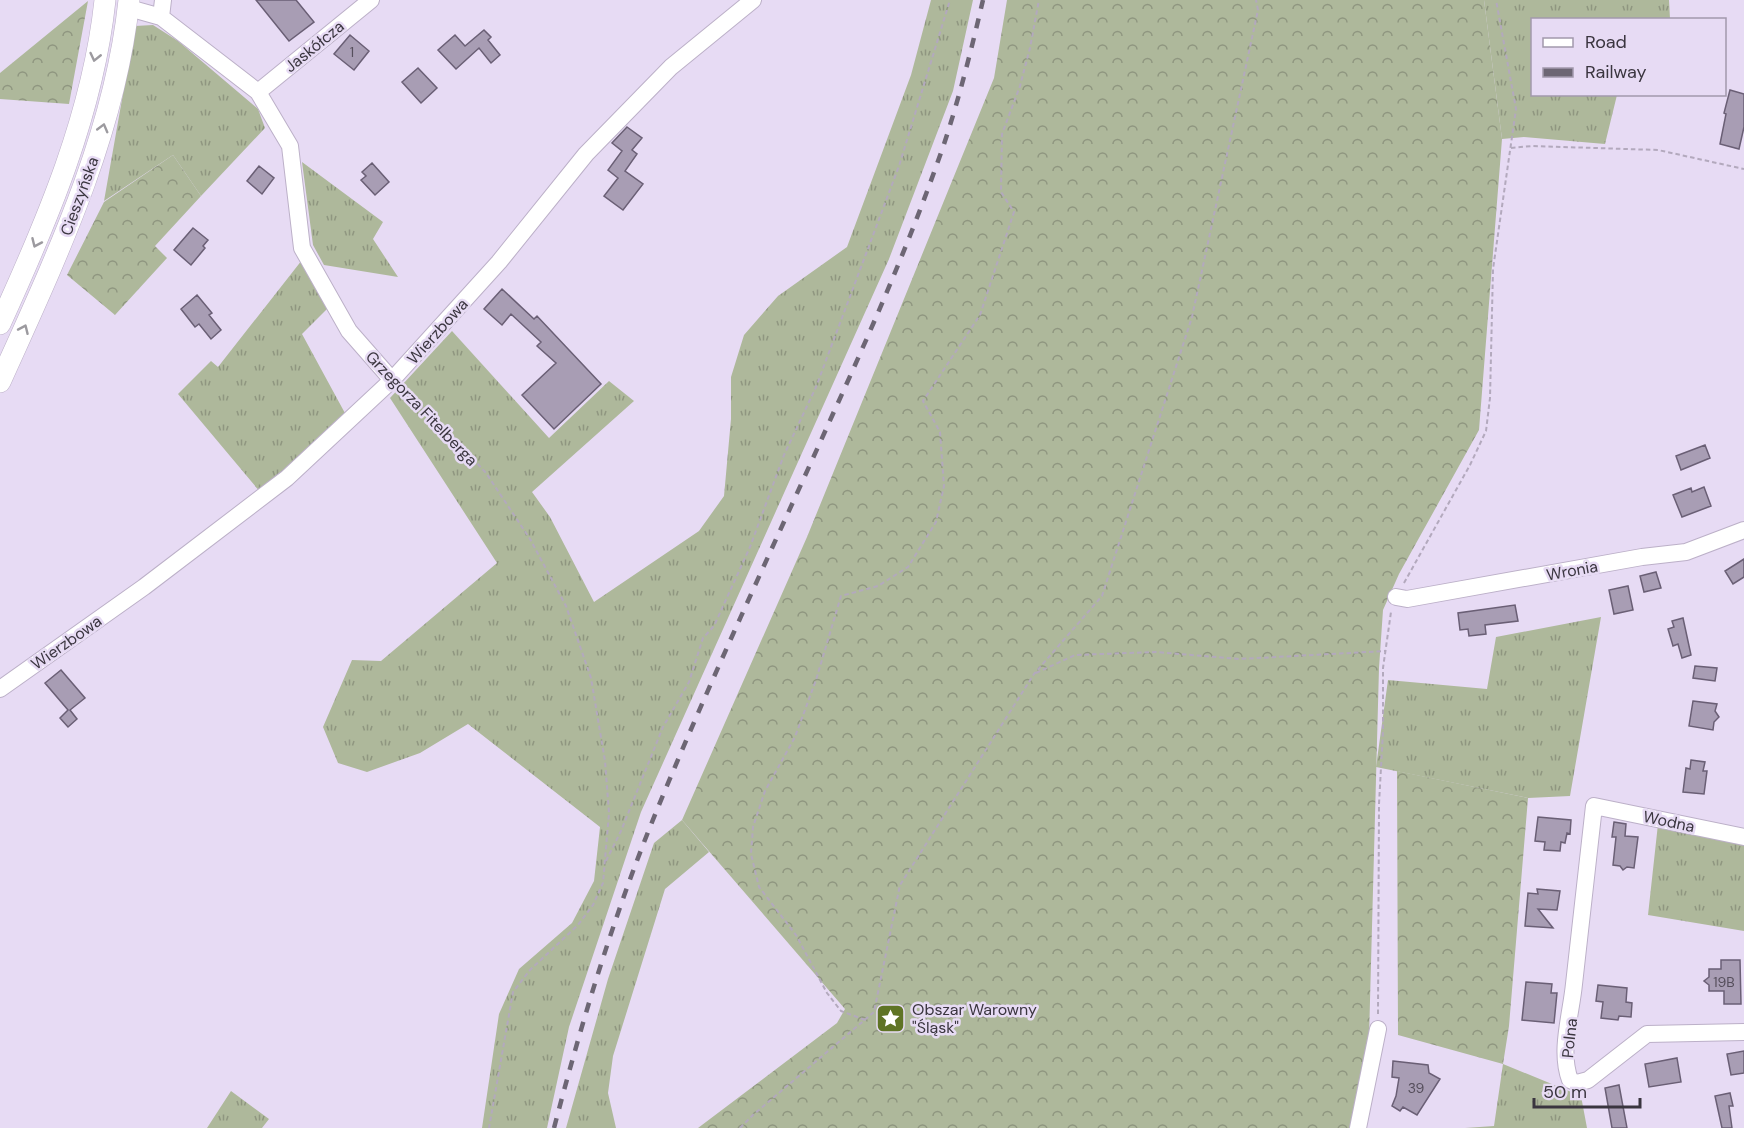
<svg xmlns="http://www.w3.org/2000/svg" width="1744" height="1128" font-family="'DM Sans',sans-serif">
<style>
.grass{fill:url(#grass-tufts)}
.forest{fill:url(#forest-crowns)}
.building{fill:#a89db4;stroke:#6a5f75;stroke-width:1.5}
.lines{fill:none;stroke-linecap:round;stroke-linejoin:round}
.minor-casing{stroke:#bcb0c8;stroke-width:18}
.major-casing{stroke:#bcb0c8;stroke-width:22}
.path{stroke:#b3a9bd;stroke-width:2;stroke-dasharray:4.5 3;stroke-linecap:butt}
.minor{stroke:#fff;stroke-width:16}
.major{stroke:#fff;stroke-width:21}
.rail{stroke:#6d6674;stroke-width:4.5;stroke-dasharray:10 10;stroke-linecap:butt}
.oneway{stroke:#9c9a9f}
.labels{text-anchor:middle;stroke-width:5;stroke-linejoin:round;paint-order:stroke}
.number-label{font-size:14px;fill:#564f5c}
.street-label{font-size:16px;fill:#3a353f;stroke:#e7dbf4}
.poi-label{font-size:16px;fill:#3a353f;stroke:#e7dbf4;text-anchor:start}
</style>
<defs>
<pattern id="grass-tufts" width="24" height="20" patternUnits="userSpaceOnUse" patternTransform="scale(1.5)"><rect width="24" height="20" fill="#aeb89b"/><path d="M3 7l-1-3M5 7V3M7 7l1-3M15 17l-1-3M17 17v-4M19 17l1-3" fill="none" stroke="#8f9680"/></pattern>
<pattern id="forest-crowns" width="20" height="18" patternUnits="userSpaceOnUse" patternTransform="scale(1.5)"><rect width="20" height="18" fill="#aeb89b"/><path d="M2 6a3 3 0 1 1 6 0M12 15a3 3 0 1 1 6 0" fill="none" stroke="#8f9680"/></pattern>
</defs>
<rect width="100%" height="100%" fill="#e7dbf4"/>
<path class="grass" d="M931 0H973L953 91 889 259 641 812 569 1027 547 1128H482L499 1014 519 969 572 923 594 881 600 827 468 724 420 753 367 772 338 763 323 727 352 660 381 661 497 563 390 398 452 331 549 438 609 381 634 401 532 492 550 517 594 602 699 531 724 496 731 419V377L744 335 778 296 847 247 911 75Z
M1484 0H1669L1670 19 1532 20V94L1617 95 1605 144 1524 137 1502 139Z
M153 25 178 41 258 109 265 128 201 196 173 155 104 201 135 26Z
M302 162 383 222 373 239 398 277 324 265 313 245Z
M302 260 330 306 302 334 346 415 261 493 178 394 211 361 218 367Z
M1601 617 1570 796 1528 798 1376 767 1388 680 1487 689 1496 637Z
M682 820 709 852 665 889 613 1056 608 1093 616 1128H566L608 979 654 843Z
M1658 824 1744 844V931L1648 915Z
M1503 1064 1581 1096 1587 1128H1465L1494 1126Z
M231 1091 269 1119 262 1128H207Z"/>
<path class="forest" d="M1007 0H1484L1502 139 1479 430 1399 574 1383 610 1379 668 1369 1038 1358 1128H698L837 1023 845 1009 682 820 807 537 994 78Z
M88 1 69 104 0 99V73Z
M173 155 201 196 155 246 167 258 115 315 67 275 104 202Z
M1397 771 1528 798 1509 1026 1503 1064 1398 1035Z"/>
<path class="building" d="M256 0H296L314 22 289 41Z
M484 30 491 37 488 40 500 55 491 63 479 48 456 69 438 50 455 35 465 46Z
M350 35 369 51 354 70 334 54Z
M418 68 437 88 421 103 402 82Z
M1730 90 1744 94V127L1739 149 1720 144 1726 114 1724 113Z
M627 127 642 138 632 150 637 154 625 171 643 184 623 210 604 196 618 178 608 170 622 151 612 143Z
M372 163 389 182 375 195 361 180 366 176 362 172Z
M259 166 274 178 262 194 247 181Z
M193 228 208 240 203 246 205 248 191 265 174 250Z
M502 289 534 319 537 316 601 384 554 429 522 395 556 363 537 346 541 342 511 314 502 325 484 309Z
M197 295 212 313 209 315 221 330 211 339 199 324 195 327 181 309Z
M1705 445 1710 458 1681 470 1676 456Z
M1704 487 1711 506 1682 517 1673 495 1691 488 1692 492Z
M1744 559V577L1733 584 1725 571Z
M1656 572 1661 588 1644 592 1640 576Z
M1628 586 1633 610 1614 614 1609 590Z
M1515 605 1518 621 1485 625 1486 634 1469 636 1468 629 1460 630 1458 613Z
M1683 618 1691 655 1682 658 1678 644 1673 646 1668 629 1674 627 1672 621Z
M1695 666 1717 668 1715 681 1693 678Z
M61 670 85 698 70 710 77 719 68 727 60 718 68 710 45 683Z
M1693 701 1717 704 1715 711 1719 717 1714 722 1713 730 1689 726Z
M1691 760 1705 762 1703 771H1707L1704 794 1683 792 1686 768 1690 769Z
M1538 817 1571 820 1570 834 1567 833 1565 843 1561 842 1560 851 1544 850 1545 842 1535 841Z
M1614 822 1626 824 1625 836 1638 837 1634 868 1627 867 1623 870 1620 866 1613 865 1616 837H1612Z
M1537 889 1560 891 1557 910 1538 909 1553 928 1525 926 1528 893 1538 894Z
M1721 960H1740L1741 1004H1724V991H1709V985L1704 981 1709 977V969H1721Z
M1526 982 1552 984 1551 993H1557L1554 1023 1522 1020Z
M1598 985 1627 988 1626 1002 1632 1003 1631 1017 1619 1016 1618 1020 1601 1018 1603 1002 1596 1001Z
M1744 1051V1073L1731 1075 1727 1054Z
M1677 1058 1681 1082 1649 1087 1645 1064Z
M1393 1061 1428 1065 1429 1073 1440 1079 1417 1115 1403 1107 1400 1111 1392 1106 1396 1096 1399 1078 1392 1077Z
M1619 1085 1627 1128H1612L1605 1088Z
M1730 1093 1733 1106H1729L1732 1128H1722L1715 1096Z"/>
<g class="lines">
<defs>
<path id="minor" d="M129 8 161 17 258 92 290 146 302 248 349 331 392 380
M161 17 163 0
M258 92 371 0
M1396 597 1407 599 1642 557 1686 552 1744 530
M0 689 144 587 287 478 392 380 499 262 586 154 671 67 753 0
M1744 837 1594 806C1587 865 1581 925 1574 984 1571 1015 1559 1051 1570 1080L1577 1083 1588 1080 1647 1034 1744 1032
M1358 1128 1378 1029"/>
<path id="major" d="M0 324C47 221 93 114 105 0
M0 382C55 260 115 135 129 0"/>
</defs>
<use href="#minor" class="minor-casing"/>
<use href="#major" class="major-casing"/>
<path class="path" d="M1511 148 1532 146 1658 150 1744 169
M403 390 442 425 486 473 530 539 566 606 591 678 605 761 609 813 603 883 593 905 578 925 530 970 513 992 489 1128
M1404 583 1470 465 1486 431 1490 398 1493 269 1516 109 1496 0
M1036 673 1075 655 1156 652 1239 659 1386 651
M606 861 621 831 663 727 689 682 703 638 714 626 750 547 784 455 816 387 899 166 950 0
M1378 1014 1379 804 1383 731V668L1391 612
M865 1020 841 1011 827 993 796 935 759 887 751 854 753 827 765 791 795 737 816 680 841 596 878 586 908 567 936 522 944 486 940 432 923 401 980 315 1014 212 1001 192 1002 134 1020 86 1030 48 1039 0
M740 1128 753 1115 874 1012 900 885 1034 674 1102 596 1192 317 1258 10 1256 0"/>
<use href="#minor" class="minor"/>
<use href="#major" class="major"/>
<path class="rail" d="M554 1128C583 1017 615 911 659 805 713 674 774 545 832 416 873 326 913 235 945 141 960 95 972 47 983 0"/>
</g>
<defs><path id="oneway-chevron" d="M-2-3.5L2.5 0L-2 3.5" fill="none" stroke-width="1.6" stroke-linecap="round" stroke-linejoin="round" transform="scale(1.5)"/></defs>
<g class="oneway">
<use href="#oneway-chevron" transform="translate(95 57) rotate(103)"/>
<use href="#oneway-chevron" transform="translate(103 128) rotate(-75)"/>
<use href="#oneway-chevron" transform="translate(36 243) rotate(114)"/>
<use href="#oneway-chevron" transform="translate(24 329) rotate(-66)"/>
</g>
<defs>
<symbol id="sight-square" viewBox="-11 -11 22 22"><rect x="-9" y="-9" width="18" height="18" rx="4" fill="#5f7425" stroke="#e7dbf4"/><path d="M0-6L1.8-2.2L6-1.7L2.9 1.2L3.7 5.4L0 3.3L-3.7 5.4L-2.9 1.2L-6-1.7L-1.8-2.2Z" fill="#fff"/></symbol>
</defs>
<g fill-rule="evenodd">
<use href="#sight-square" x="874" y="1002" width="33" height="33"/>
</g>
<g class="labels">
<g class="number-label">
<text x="352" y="57">1</text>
<text x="1724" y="987">19B</text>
<text x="1416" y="1093">39</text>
</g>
<g class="street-label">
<text transform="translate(314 46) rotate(-39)" y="6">Jaskółcza</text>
<text transform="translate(79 196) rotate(-70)" y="6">Cieszyńska</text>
<text transform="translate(437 331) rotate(-48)" y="6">Wierzbowa</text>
<text transform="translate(422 408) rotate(46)" y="6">Grzegorza Fitelberga</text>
<text transform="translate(1572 570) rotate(-10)" y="6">Wronia</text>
<text transform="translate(66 642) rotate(-35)" y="6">Wierzbowa</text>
<text transform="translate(1669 821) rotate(12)" y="6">Wodna</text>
<text transform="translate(1569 1038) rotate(-84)" y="6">Polna</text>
</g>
<g class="poi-label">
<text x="912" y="1015">Obszar Warowny<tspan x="912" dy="18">"Śląsk"</tspan></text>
</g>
</g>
<rect x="1531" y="18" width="195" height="78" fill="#e7dbf4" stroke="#a299ac" stroke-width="1.5"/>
<rect x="1543" y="38" width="30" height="9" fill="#ffffff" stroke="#a299ac" stroke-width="1.5"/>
<text x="1585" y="48" font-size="18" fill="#3a353f">Road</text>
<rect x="1543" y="68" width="30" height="9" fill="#6d6674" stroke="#a299ac" stroke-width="1.5"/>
<text x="1585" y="78" font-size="18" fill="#3a353f">Railway</text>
<path d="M1534 1098v9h106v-9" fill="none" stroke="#3a353f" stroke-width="3"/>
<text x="1543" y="1098" font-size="18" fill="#3a353f" stroke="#e7dbf4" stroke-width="4.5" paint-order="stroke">50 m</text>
</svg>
